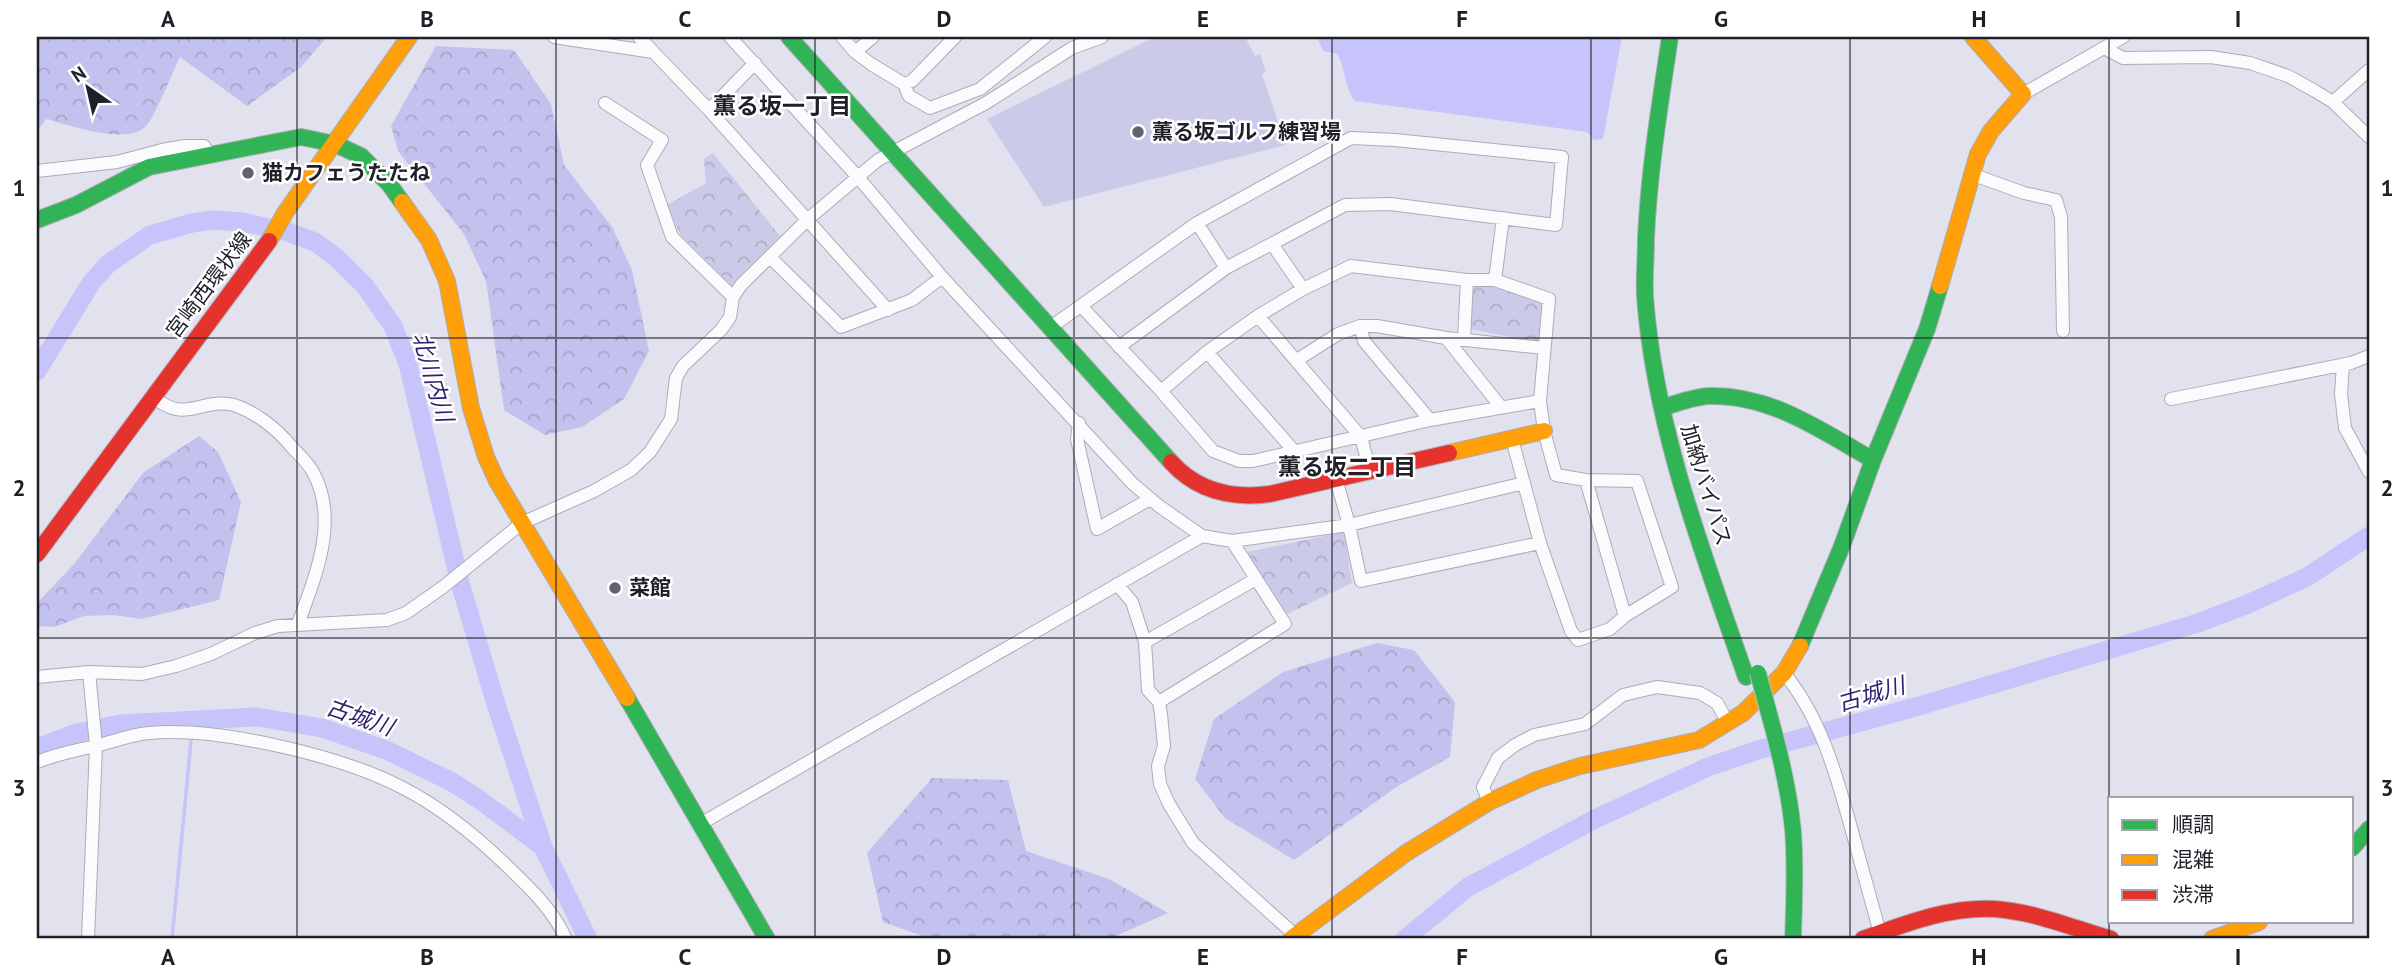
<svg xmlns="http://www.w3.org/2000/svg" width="2406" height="976" font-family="'PT Sans','Noto Sans JP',sans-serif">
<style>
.forest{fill:url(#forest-crowns)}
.park{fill:url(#park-crowns)}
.pitch{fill:#cbcae8}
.water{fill:#c6c4fa}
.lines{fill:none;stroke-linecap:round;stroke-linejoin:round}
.stream{stroke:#c6c4fa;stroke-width:3.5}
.river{stroke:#c6c4fa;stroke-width:19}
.street-casing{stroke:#acacb6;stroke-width:14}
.fast-casing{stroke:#acacb6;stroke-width:18}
.slow-casing{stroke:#acacb6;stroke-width:18}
.jam-casing{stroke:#acacb6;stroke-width:18}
.street{stroke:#fbfbfd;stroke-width:12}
.fast{stroke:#30b455;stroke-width:16}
.slow{stroke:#ff9f0a;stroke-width:16}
.jam{stroke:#e5322d;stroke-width:16}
.fast-bridge-casing{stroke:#bfbfc6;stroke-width:18;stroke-linecap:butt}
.fast-bridge{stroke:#30b455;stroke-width:16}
.grid{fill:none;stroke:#1f1f28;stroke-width:2;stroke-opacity:0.55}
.poi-dot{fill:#63636e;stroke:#fff;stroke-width:2.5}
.labels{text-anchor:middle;stroke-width:5;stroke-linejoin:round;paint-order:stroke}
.poi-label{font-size:21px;font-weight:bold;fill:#1f1f28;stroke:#fff;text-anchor:start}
.street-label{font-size:21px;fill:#1f1f28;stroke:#fff}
.neighbourhood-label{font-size:23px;font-weight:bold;fill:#1f1f28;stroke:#fff}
.water-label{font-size:23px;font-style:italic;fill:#301f6f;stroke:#fff}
.neatline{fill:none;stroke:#1f1f28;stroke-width:2.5}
.grid-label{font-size:23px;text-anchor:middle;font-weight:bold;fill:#1f1f28}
</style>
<defs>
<pattern id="forest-crowns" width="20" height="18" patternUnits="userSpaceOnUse" patternTransform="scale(1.75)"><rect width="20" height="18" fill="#c3c1ed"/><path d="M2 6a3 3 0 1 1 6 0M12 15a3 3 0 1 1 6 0" fill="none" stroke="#a7a5cb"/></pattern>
<pattern id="park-crowns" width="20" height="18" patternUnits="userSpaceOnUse" patternTransform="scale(1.75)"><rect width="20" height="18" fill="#cbcae8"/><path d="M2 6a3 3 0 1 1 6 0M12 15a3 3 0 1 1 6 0" fill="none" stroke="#aeadc7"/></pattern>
</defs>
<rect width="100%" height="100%" fill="#e2e2ef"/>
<path class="forest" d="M37 37H327L301 67 247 106 180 57C173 71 155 117 146 126 127 146 69 125 46 119L37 131Z
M436 46 514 50 551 104 564 165 612 227 632 270 649 351 624 399 582 427 545 435 504 410 486 281 464 234 398 151 391 126Z
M199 436 218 452 241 502 219 600 142 619 113 615 84 616 54 627 37 626V603L75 563 143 473Z
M1377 643 1414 650 1455 702 1450 757 1398 786 1294 860 1225 818 1195 779 1214 719 1283 672Z
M932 778 1008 780 1026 851 1109 879 1168 913 1109 939H931L883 922 867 853Z"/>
<path class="park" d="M713 153 780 236 732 286 680 234 667 205 706 183 704 159Z
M1487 284 1545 304 1541 343 1470 329 1472 288Z
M1344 532 1352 583 1283 616 1247 552Z"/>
<path class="pitch" d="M1155 37H1245L1255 56 1260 54 1266 72 1262 74 1286 145 1044 207 987 119Z"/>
<path class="water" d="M1317 37H1622L1603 139 1594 140 1587 132 1355 101C1344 87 1346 69 1337 54L1323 51Z"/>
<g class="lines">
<path class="stream" d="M172 939 193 720"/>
<path class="river" d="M37 371 91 283 108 264 150 235 192 223 214 220 242 222 288 232 315 242 338 259 365 286 393 326 408 364 460 583 496 704 543 847
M37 748 77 733 120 724 258 717 322 728 386 750 452 782 480 800 543 847 588 939
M1405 939 1468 887 1597 818 1708 767 1758 750 1919 706 2198 623 2248 604 2307 577 2369 536"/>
<defs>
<path id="street" d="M554 37 653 52
M639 37 709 110 888 310
M730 37 857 176 942 277 1132 483 1159 506 1202 536 1232 541 1349 525 1524 483
M842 37 855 52 871 64 904 84 909 96 930 108 980 89 1045 37
M2104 48 2123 58 2211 57 2250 63 2288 76 2315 91 2333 102 2369 137
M855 52 873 37
M904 84 912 81 955 37
M2023 94 2123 37
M2333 102 2369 70
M605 103 662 140 647 165 672 237 733 297
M709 110 755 63
M37 171 117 162 162 150 185 146H204L209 154
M1971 174 2024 193 2056 200 2061 217 2063 331
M1197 223 1226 268
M1272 244 1303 289
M770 257 841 327 912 300 942 277
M1495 280 1503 218
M1081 306 1161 391 1213 451 1239 461H1253L1430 420 1540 401
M1258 316 1361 437 1370 471
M1360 326 1364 341 1430 420
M1051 327 1197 223 1351 138 1395 140 1562 157 1556 225 1390 204 1345 205 1226 268 1119 347
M1446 338 1501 407
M1464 339 1467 280
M1207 352 1295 452
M1297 360 1338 334 1360 326H1377L1446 338 1544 348
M2343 365 2341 394 2345 428 2369 472
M1161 391 1207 352 1258 316 1303 289 1351 266 1467 280H1495L1549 299 1540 401 1544 431 1556 475 1586 480 1637 481 1672 587 1625 616 1610 629 1578 640 1571 631 1540 543 1512 439
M152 397C159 401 168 408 176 409 192 413 212 399 234 405 255 412 276 428 290 445 298 454 309 463 314 474 339 522 315 577 298 624
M2171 399 2351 363 2369 356
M1079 423 1077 439 1097 529 1150 499
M1336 479 1349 525 1361 581 1540 543
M1586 480 1625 616
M1117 584 1132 602 1145 642 1148 690 1159 702 1161 714 1164 746 1158 766 1160 784 1169 804 1193 843 1296 936
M1145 642 1256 579
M1784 673C1820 717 1835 770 1850 824 1860 861 1870 897 1880 933
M37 677 89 672 142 674 176 666 211 654 255 633 278 626 387 620 406 613 443 587 522 523 594 491 631 470 650 452 671 419 676 378 683 366 721 330 730 317 733 297 741 285 807 220 878 160 986 103 1072 48 1102 37
M1159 702 1285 624 1232 541
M37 762C59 753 80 750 103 744 118 740 134 734 149 733 218 727 339 755 401 787 439 806 476 836 507 866 529 887 554 911 566 939
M1489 802 1483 787 1498 758 1515 745 1534 735 1585 724 1623 695 1657 687 1700 693 1717 703 1728 723
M702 823 1202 536
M88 939 96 746 89 672"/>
<path id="fast" d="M789 37 1171 462
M1670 37C1660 104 1649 171 1646 238 1646 258 1644 277 1645 297 1655 429 1703 553 1746 677
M37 220 76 205 149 167 301 137 335 144 361 156 389 184 402 202
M1662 408C1677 403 1693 397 1709 396 1770 394 1822 431 1873 460
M1800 646 1842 546 1873 460 1927 329 1940 286
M627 698 767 939
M2352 848 2369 829"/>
<path id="slow" d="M402 202 429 240 447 281 471 408 486 457 497 481 627 698
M269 241 285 213 409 37
M1940 286 1978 154 1991 131 2023 94 1973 37
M1449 453 1544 431
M1291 939 1406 853 1489 802 1537 780 1580 766 1699 740 1743 713 1784 673 1800 646
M2212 939 2259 922"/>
<path id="jam" d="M1171 462C1197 491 1232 499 1270 494L1449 453
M37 554 269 241
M1863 939C1905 924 1950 906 1995 909 2035 912 2073 928 2111 939"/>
</defs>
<use href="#street" class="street-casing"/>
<use href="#fast" class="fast-casing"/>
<use href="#slow" class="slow-casing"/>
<use href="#jam" class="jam-casing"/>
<use href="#street" class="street"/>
<use href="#fast" class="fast"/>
<use href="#slow" class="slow"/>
<use href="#jam" class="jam"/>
<defs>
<path id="fast-bridge" d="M1758 673C1772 725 1788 777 1793 831 1796 867 1794 903 1793 939"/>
</defs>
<use href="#fast-bridge" class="fast-bridge-casing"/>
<use href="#fast-bridge" class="fast-bridge"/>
</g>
<path class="grid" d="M297 37V939M556 37V939M815 37V939M1074 37V939M1332 37V939M1591 37V939M1850 37V939M2109 37V939M37 338H2369M37 638H2369"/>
<g class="poi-dot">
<circle cx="1138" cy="132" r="7"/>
<circle cx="248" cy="173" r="7"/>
<circle cx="615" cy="588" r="7"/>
</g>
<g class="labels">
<g class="poi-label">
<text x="1152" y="139">薫る坂ゴルフ練習場</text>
<text x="262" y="180">猫カフェうたたね</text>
<text x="629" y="595">菜館</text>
</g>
<g class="street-label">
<text transform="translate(209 285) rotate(-53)" y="7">宮崎西環状線</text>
<text transform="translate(1706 485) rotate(73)" y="7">加納バイパス</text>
</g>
<g class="neighbourhood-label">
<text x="782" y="114">薫る坂一丁目</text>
<text x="1347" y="475">薫る坂二丁目</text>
</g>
<g class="water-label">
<text transform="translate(433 377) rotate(74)" y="8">北川内川</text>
<text transform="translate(1871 694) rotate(-16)" y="8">古城川</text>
<text transform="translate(360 717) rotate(19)" y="8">古城川</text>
</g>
</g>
<rect width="2406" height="976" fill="none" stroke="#ffffff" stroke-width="77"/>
<rect x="2108" y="797" width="245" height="126" fill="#ffffff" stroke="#a5a5a9" stroke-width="2"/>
<rect x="2122" y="820" width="35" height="10" fill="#30b455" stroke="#a5a5a9" stroke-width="2"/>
<text x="2172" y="832" font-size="21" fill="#1f1f28">順調</text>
<rect x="2122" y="855" width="35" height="10" fill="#ff9f0a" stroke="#a5a5a9" stroke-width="2"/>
<text x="2172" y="867" font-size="21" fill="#1f1f28">混雑</text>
<rect x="2122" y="890" width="35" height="10" fill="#e5322d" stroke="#a5a5a9" stroke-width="2"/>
<text x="2172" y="902" font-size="21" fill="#1f1f28">渋滞</text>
<g transform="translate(88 88) rotate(326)" stroke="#ffffff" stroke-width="5" paint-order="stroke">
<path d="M0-5L12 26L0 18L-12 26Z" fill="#1f1f28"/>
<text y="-10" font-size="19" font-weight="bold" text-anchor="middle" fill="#1f1f28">N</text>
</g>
<rect x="38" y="38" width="2330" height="899" class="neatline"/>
<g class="grid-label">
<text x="168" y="27">A</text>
<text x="427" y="27">B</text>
<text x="685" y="27">C</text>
<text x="944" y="27">D</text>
<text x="1203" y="27">E</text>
<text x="1462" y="27">F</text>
<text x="1721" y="27">G</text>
<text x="1979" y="27">H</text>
<text x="2238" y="27">I</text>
<text x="19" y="196">1</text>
<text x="2387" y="196">1</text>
<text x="19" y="496">2</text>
<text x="2387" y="496">2</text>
<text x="19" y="796">3</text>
<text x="2387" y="796">3</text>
<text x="168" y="965">A</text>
<text x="427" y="965">B</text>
<text x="685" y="965">C</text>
<text x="944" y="965">D</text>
<text x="1203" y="965">E</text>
<text x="1462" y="965">F</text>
<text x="1721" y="965">G</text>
<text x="1979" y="965">H</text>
<text x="2238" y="965">I</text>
</g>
</svg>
